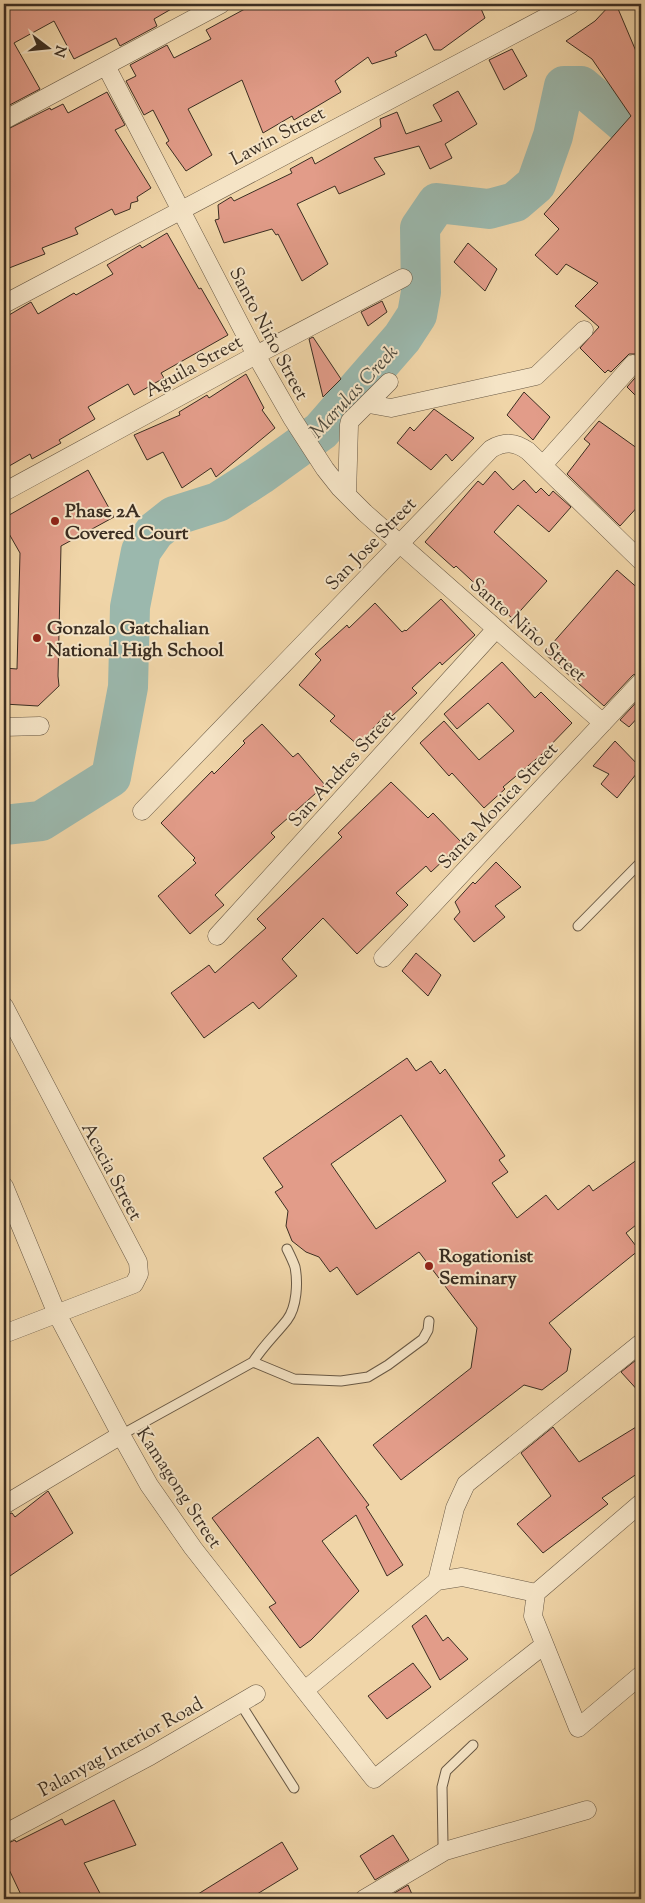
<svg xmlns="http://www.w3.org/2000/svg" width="645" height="1903" font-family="'Sorts Mill Goudy',serif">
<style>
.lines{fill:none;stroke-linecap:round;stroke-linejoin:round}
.river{stroke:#9bb8ad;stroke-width:40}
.building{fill:#e29c89;stroke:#3b2e22;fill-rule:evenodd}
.service-casing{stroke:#685844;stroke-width:11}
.minor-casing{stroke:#685844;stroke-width:19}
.service{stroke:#f5e4c6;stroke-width:9}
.minor{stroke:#f5e4c6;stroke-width:18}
.poi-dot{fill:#8f2418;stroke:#f5e4c6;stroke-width:2}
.labels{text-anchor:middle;stroke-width:4;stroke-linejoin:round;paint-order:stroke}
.street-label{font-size:19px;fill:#3b2e22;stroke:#f5e4c6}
.poi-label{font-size:19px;font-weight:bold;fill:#3b2e22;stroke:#f5e4c6;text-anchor:start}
.water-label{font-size:20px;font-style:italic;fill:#4e4a3e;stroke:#f5e4c6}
</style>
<rect width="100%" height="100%" fill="#f0d5a8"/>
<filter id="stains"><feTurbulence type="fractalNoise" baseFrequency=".004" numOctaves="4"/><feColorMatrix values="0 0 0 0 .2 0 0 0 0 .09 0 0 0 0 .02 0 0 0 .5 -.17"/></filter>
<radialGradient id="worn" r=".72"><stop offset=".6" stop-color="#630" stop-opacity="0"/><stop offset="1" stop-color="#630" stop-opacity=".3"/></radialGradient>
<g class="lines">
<path class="river" d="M4 825 41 821 111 777 128 687 130 607 141 551 155 531 174 516 218 502 260 475 321 431 402 338 417 315 421 292 420 228 437 203 489 209 515 202 536 184 553 136 564 86H581L635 132 641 144"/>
</g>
<path class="building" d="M4 4H180L154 19 157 26 120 46 116 38 74 59 54 21 14 43 40 89 4 108Z
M254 4H479L485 18 441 50H434L426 34 395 52 397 56 372 64 368 57 335 81 341 92 294 120 292 116 263 133 242 80 188 109 212 155 186 171 166 143 169 141 153 110 144 115 126 81 136 76 130 65 167 45 174 58 211 39 206 30Z
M611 4H616L641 63V358L636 354H629L611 372 608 370 605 373 580 348 599 327 575 306 598 283 566 264 557 275 535 255 559 229 544 214 631 116 592 59 566 41 595 21Z
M512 49 527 76 504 90 489 60Z
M458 91 477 124 445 144 452 158 430 169 419 146 374 158 385 174 339 194 335 186 297 204 328 264 302 281 278 234 276 235 272 229 224 243 215 220 219 219 218 205 231 197 234 201 292 173 290 169 312 157 315 164 381 127 380 119 397 112 406 134 442 121 433 105Z
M107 92 125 125 115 130 151 188 137 197 138 201 131 203 130 209 115 215 112 209 75 228 78 234 42 248 45 254 4 270V131L50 108 51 110 63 104 68 113Z
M167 233 199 289 201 288 228 335 161 373 164 378 134 395 128 384 88 407 95 419 59 440 61 443 32 459 30 454 4 469V318L31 302 38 314 74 293 76 295 113 274 107 265 140 245 142 248Z
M468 243 497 269 485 291 454 262Z
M382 301 387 312 368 326 361 312Z
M313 337 341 379 323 397 309 339Z
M641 371V401L627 387Z
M246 374 264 408 262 410 275 428 216 477 211 468 182 488 163 452 147 460 134 435 180 415 179 412 207 395 209 398Z
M524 392 550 417 533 440 507 415Z
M434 409 474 438 452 461 446 454 431 470 397 443 410 427 414 431Z
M599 421 641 451V503L620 526 567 474 590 444 584 439Z
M88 470 114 517 61 546 58 676 59 686 38 706 4 704V668L17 669 20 553 4 525V518Z
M495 471 513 490 524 480 536 493 541 488 549 496 553 491 571 507 549 532 518 505 494 532 547 581 513 619 456 566 454 568 425 542 478 481 483 485Z
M617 570 641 591V672L633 675 604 706 544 653Z
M441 599 475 635 442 665 440 662 412 688 417 693 392 716 388 712 358 745 330 721 335 716 299 685 321 660 315 654 347 625 349 628 375 603 402 632 405 630 406 631Z
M502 662 535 698 541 692 572 723 541 755 503 787 505 789 484 808 452 773 449 776 420 743 444 721 479 760 514 731 488 703 457 729 444 714Z
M641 697V714L629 727 620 720Z
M262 724 293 757 298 753 325 785 271 833 275 837 215 895 224 905 190 934 158 896 196 863 193 860 195 858 161 823 212 771 214 774 245 743 243 741Z
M615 741 641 768 617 798 601 784 609 774 593 766Z
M391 782 428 818 433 813 462 843 431 872 426 866 396 893 408 905 357 954 323 918 282 959 297 976 259 1009 253 1002 204 1038 171 993 209 965 215 973 266 928 257 919 342 837 338 833Z
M496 862 521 887 495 906 505 917 474 942 454 919 460 912 455 902 473 882 475 884Z
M416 953 441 975 428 996 402 971Z
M407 1058 416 1071 431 1061 440 1074 445 1069 505 1156 499 1160 508 1172 492 1183 517 1218 546 1195 558 1210 589 1185 593 1191 641 1157V1221L626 1233 639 1250 549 1323 571 1349 567 1371 542 1390 524 1385 401 1480 373 1445 471 1368 477 1328 419 1252 357 1295 337 1267 330 1272 319 1257 306 1252 292 1241 286 1226 288 1211 275 1192 283 1187 263 1158ZM401 1115 446 1181 376 1229 331 1164Z
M641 1356V1394L621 1372Z
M641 1424V1471L602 1498 608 1504 543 1553 517 1524 551 1496 521 1453 553 1427 579 1462Z
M318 1437 369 1505 366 1507 403 1565 387 1576 356 1515 322 1541 359 1591 311 1640 300 1648 269 1607 276 1603 212 1518Z
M48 1491 73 1533 4 1580V1516L12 1513 15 1517Z
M426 1615 443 1641 448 1637 468 1659 440 1680 412 1626Z
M413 1663 431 1687 387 1719 368 1696Z
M114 1800 136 1845 84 1863 103 1899H23L4 1859V1845L15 1840 16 1842 62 1819 65 1825Z
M393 1835 409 1860 375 1880 360 1856Z
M282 1842 298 1869 249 1899H190Z
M408 1885 414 1899 386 1898Z"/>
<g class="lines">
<defs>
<path id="service" d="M578 926 641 862
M253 1362 294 1379 341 1381 368 1377 388 1365 423 1339 428 1330 429 1321
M121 1435 253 1362C263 1346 276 1334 287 1320 297 1307 298 1282 295 1267 293 1261 290 1255 287 1249
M240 1703 294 1788
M445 1851 443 1844 442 1787 446 1771 473 1745"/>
<path id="minor" d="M106 66 256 355 292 418 325 469 340 488 365 513 603 723
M4 120 221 4
M4 304 571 4
M369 404 391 408 536 376 584 330
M543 465 633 364
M4 492 256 355 403 278
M347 495 349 425 350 421 389 382
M4 727 40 726
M142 811 491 449C505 441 515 442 528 451L641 561
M217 936 496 629
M383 958 641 682
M4 1006 138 1262 139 1274 134 1284 4 1334
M4 1186 57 1314 121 1435 149 1485 193 1548 374 1779 544 1645
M641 1503 536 1593 533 1616 578 1728 641 1675
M4 1505 121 1435
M437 1581 455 1508 466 1484 641 1343
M305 1690 437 1581 462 1577 536 1593
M4 1834 150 1756 256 1694
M364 1899 445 1851 587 1810"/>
</defs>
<use href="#service" class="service-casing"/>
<use href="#minor" class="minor-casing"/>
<use href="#service" class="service"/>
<use href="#minor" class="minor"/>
</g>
<g class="poi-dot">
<circle cx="55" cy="521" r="5"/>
<circle cx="37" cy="638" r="5"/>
<circle cx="429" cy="1266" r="5"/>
</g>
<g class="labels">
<g class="street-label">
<text transform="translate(277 135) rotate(-28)" y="7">Lawin Street</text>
<text transform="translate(270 333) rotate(62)" y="7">Santo Niño Street</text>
<text transform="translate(193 365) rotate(-29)" y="7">Aguila Street</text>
<text transform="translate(370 543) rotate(-46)" y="7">San Jose Street</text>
<text transform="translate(529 629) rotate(41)" y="7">Santo Niño Street</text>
<text transform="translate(341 768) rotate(-48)" y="7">San Andres Street</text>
<text transform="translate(497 805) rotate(-47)" y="7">Santa Monica Street</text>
<text transform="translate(113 1171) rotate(62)" y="7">Acacia Street</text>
<text transform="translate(180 1487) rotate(57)" y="7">Kamagong Street</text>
<text transform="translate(120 1746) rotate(-29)" y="7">Palanyag Interior Road</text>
</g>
<g class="poi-label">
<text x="65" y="517">Phase 2A<tspan x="65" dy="22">Covered Court</tspan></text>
<text x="47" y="634">Gonzalo Gatchalian<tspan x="47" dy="22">National High School</tspan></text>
<text x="439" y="1262">Rogationist<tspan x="439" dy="22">Seminary</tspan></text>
</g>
<g class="water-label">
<text transform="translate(353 391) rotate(-47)" y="7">Marulas Creek</text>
</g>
</g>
<rect width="645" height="1903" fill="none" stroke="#f0d5a8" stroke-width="20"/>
<rect x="5" y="5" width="635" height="1893" fill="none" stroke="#3b2e22" stroke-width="2.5"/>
<rect x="10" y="10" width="625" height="1883" fill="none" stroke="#3b2e22"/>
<g transform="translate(48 48) rotate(106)" stroke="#f5e4c6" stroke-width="4" paint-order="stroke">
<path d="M0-4L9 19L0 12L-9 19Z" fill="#3b2e22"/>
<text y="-8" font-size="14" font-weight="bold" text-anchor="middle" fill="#3b2e22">N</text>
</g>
<rect width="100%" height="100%" filter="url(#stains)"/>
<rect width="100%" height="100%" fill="url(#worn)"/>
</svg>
